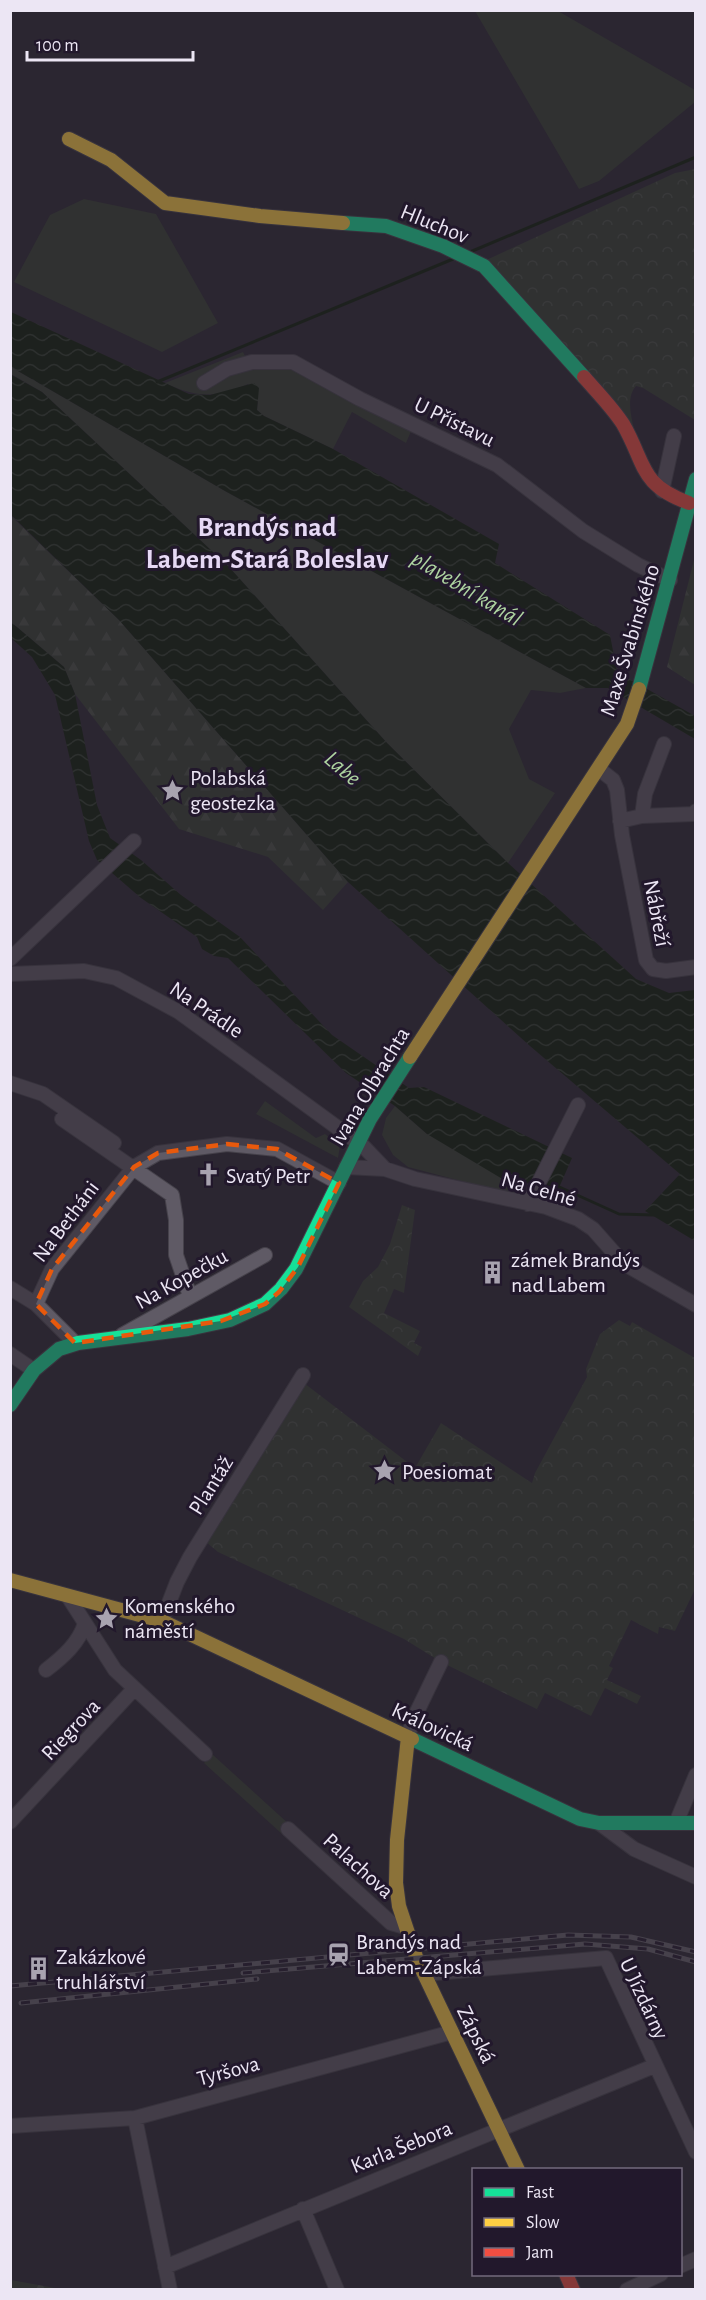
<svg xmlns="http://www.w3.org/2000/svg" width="706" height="2300" font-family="'Alegreya Sans',sans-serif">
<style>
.grass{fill:#353e32}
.forest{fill:url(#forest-firs)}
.park{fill:url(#park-crowns)}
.water{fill:url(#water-waves)}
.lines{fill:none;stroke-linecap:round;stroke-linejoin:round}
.stream{stroke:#0d1c08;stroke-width:3}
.street-casing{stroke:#46424b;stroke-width:16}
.fast-casing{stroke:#46424b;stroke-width:16}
.slow-casing{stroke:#46424b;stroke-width:16}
.jam-casing{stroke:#46424b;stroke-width:16}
.street{stroke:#5f5a65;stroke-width:14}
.fast{stroke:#16e098;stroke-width:14}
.slow{stroke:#ffcf43;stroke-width:14}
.jam{stroke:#f24e42;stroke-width:14}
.rail-casing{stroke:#67626c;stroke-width:5}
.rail{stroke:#22182c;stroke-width:3;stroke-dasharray:9;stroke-linecap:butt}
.marked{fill:none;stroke:#e8590c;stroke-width:4.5;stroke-dasharray:12 8;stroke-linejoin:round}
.labels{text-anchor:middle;stroke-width:6;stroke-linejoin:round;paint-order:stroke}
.street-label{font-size:22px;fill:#ece6f4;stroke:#22182c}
.poi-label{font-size:22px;fill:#ece6f4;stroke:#22182c;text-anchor:start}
.water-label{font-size:24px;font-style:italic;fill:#add3a0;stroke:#22182c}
.district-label{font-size:28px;font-weight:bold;fill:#e6d9f5;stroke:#22182c}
</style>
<defs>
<pattern id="forest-firs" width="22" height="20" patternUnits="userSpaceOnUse" patternTransform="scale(1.5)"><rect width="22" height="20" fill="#353e32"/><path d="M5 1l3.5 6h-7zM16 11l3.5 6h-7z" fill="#495146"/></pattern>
<pattern id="park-crowns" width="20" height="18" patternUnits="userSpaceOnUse" patternTransform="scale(1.5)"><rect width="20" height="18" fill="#353e32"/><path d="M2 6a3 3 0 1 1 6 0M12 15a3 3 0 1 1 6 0" fill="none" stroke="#495146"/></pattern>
<pattern id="water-waves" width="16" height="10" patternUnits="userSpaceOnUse" patternTransform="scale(1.5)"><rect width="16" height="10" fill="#0d1c08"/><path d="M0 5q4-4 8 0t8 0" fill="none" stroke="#303d2d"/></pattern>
</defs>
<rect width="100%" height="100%" fill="#2b2631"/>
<path class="grass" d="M475 11H558L695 90V102L599 181 579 189Z
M84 199 156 214 218 323 162 352 14 282 50 215Z
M243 352 250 366 290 367 412 429 406 443 352 412 333 449 264 416 257 410 258 400 248 384C215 398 197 398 165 383Z
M11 367 225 491 586 688 560 693 531 690 509 729 529 779 555 793 508 863 387 743 229 567 42 392 11 374Z
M265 1101 316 1138 325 1134 340 1146 338 1158 256 1114Z
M395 1106 427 1134 527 1183 525 1189 499 1191 408 1167 393 1155 382 1135 386 1118Z
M212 1754 290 1825 282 1834 204 1763Z"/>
<path class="forest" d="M10 515 119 620 348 882 323 910 268 857 179 829 75 694 64 667 11 622Z
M695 556V685L667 667Z
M11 2280 55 2288V2289H11Z"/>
<path class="park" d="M695 169V420L643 388 636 386C626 397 631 416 634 429L482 262 675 173Z
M402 1205 415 1210 404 1293 394 1289 384 1313 420 1331 414 1343 422 1347 418 1356 349 1307 363 1281 378 1267 390 1244Z
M619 1320 630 1326 632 1322 695 1358V1589L675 1631 659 1627 658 1634 631 1620 609 1666 613 1668 607 1680 641 1696 637 1704 605 1688 591 1716 545 1693 537 1709 555 1718 441 1662 404 1639 218 1552 206 1542 304 1383 415 1468 441 1423 532 1483 535 1473 587 1377 586 1369 600 1334Z"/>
<path class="water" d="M11 312 189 394 210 395 254 383 259 388 257 410 264 416 333 449 499 544 495 563 610 635 617 672 695 716V739L608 688H586L225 491 11 367Z
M10 374 42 392 229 567 387 743 508 863 636 979 669 993 695 990V1241L645 1211 680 1174 530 1046 348 882 119 620 11 515Z
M11 622 64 667 75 694 97 805 110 838 141 860 181 895 240 937 332 1035 409 1088 424 1087 572 1158 554 1199 527 1183 514 1186 427 1134 395 1106 346 1073 228 958 214 956 202 949 197 937 141 898 97 860 89 841 55 695 32 657 11 638Z"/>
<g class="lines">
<path class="stream" d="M470 252 696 157
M157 382 453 259
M555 1185 619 1214 654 1215"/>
<defs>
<path id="street" d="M204 383 227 369 252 362H293L360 399 497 465 583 531 638 565 670 580
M662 491 674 436
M599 769 613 780 617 790 622 835 646 960 653 969 666 971 696 967
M642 816 645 794 664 744
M620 821 642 816 694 814 696 811
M10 959 134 841
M10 974 84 971 116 978 179 1012 364 1147 385 1169
M10 1083 43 1094 114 1143
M62 1119 172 1195 176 1220V1255L190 1296
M346 1167 385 1169 415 1179 546 1207 578 1219 593 1229 623 1263 696 1305
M528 1204 578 1105
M10 1288 36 1304 75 1343
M36 1304 52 1269 134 1167 158 1153 227 1144 277 1149 339 1183
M122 1335 265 1255
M10 1354 32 1369
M69 1598 115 1670 205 1754
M162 1621 177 1582 190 1557 303 1375
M46 1670C63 1657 79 1643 85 1623
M408 1737 412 1722 441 1662
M10 1822 134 1689
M599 1823 634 1849 696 1877
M676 1823 696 1775
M288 1829 391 1923 405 1927
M424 1974 606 1958 696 2152
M135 2118 170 2290
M10 2126 135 2118 452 2032
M303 2209 337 2290
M680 2266 696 2259
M165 2267 654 2066
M627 2290 661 2274"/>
<path id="fast" d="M343 223 386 226 443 246 484 266 584 377
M639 689 696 479
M10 1405 34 1370 59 1349 78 1343 188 1329 230 1320 265 1304 281 1289 296 1269 370 1119 410 1057
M412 1739 580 1819 599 1823H696"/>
<path id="slow" d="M69 139 111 160 165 203 260 216 343 223
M410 1057 627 724 639 689
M10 1580 162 1621 412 1739
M408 1737 397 1840 396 1883 399 1906 416 1957 518 2170"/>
<path id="jam" d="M584 377C597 392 612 407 623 424 646 464 639 485 689 503
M566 2274 573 2290"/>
</defs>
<use href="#street" class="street-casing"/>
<use href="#fast" class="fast-casing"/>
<use href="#slow" class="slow-casing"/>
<use href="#jam" class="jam-casing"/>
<use href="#street" class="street"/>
<use href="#fast" class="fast"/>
<use href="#slow" class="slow"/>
<use href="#jam" class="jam"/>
<defs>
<path id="rail" d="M243 1973 585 1944 648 1949 696 1962
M10 1986 568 1935 631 1937 696 1952
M21 2003 257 1979"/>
</defs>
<use href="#rail" class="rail-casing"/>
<use href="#rail" class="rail"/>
</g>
<path d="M0 0H706V2300H0ZM227 1144 277 1149 339 1183 298 1267 279 1292 265 1304 221 1321 75 1343 36 1304 52 1269 134 1167 158 1153Z" fill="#2b2631" fill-opacity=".55" fill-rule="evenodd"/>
<path class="marked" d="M227 1144 277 1149 339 1183 298 1267 279 1292 265 1304 221 1321 75 1343 36 1304 52 1269 134 1167 158 1153Z"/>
<defs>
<symbol id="sight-bare" viewBox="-9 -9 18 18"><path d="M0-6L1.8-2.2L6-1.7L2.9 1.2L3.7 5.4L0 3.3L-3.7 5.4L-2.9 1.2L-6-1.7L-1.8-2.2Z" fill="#a8a3b0" stroke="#22182c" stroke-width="2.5" paint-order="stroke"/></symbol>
<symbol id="church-bare" viewBox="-9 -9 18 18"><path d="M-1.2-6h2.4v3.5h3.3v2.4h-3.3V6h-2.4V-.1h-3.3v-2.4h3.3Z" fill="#a8a3b0" stroke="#22182c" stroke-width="2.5" paint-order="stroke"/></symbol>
<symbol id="building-bare" viewBox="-9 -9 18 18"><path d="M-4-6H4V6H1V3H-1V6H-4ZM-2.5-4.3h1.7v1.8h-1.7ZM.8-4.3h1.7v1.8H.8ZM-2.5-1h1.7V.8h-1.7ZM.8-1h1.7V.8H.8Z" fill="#a8a3b0" stroke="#22182c" stroke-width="2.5" paint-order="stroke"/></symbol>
<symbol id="station-bare" viewBox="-9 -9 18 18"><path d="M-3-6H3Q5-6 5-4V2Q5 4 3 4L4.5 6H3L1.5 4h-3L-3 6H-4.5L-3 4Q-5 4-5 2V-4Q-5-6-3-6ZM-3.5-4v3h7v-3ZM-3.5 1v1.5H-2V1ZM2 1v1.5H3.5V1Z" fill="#a8a3b0" stroke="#22182c" stroke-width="2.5" paint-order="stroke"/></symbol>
</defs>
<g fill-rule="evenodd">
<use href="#sight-bare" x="156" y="774" width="33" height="33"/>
<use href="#church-bare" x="192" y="1158" width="33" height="33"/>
<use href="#building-bare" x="476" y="1256" width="33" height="33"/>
<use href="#sight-bare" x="368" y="1454" width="33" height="33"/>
<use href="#sight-bare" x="90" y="1602" width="33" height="33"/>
<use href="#station-bare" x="322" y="1938" width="33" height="33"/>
<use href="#building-bare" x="22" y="1952" width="33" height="33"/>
</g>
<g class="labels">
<g class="street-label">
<text transform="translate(435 223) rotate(22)" y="8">Hluchov</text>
<text transform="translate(455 421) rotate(26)" y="8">U Přístavu</text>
<text transform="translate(629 640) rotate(-73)" y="8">Maxe Švabinského</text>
<text transform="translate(658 913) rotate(79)" y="8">Nábřeží</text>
<text transform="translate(207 1009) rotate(34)" y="8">Na Prádle</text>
<text transform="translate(369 1086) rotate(-59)" y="8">Ivana Olbrachta</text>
<text transform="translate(539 1188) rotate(16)" y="8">Na Celné</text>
<text transform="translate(65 1221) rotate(-53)" y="8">Na Betháni</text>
<text transform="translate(181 1278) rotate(-29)" y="8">Na Kopečku</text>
<text transform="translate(210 1485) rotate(-58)" y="8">Plantáž</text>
<text transform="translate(433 1726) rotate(25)" y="8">Královická</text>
<text transform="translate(70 1729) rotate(-47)" y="8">Riegrova</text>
<text transform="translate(359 1865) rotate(42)" y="8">Palachova</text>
<text transform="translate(645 1998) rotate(65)" y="8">U Jízdárny</text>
<text transform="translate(477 2034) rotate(64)" y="8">Zápská</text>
<text transform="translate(228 2070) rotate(-15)" y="8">Tyršova</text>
<text transform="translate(401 2146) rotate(-22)" y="8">Karla Šebora</text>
</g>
<g class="poi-label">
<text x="190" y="785">Polabská<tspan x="190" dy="25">geostezka</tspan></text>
<text x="226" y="1183">Svatý Petr</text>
<text x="511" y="1267">zámek Brandýs<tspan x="511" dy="25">nad Labem</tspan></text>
<text x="402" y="1479">Poesiomat</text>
<text x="124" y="1613">Komenského<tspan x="124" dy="25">náměstí</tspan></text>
<text x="356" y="1949">Brandýs nad<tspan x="356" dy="25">Labem-Zápská</tspan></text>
<text x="56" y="1964">Zakázkové<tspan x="56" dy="25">truhlářství</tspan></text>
</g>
<g class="water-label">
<text transform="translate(467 588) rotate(31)" y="8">plavební kanál</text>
<text transform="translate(343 768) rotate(41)" y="8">Labe</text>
</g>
<g class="district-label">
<text x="267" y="536">Brandýs nad<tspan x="267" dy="32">Labem-Stará Boleslav</tspan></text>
</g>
</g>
<rect width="706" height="2300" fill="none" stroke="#ece6f4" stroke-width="24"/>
<rect x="472" y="2168" width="210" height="108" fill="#22182c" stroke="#736a7c" stroke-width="1.5"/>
<rect x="484" y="2188" width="30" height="9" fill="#16e098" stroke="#736a7c" stroke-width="1.5"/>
<text x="526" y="2198" font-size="18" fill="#ece6f4">Fast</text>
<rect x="484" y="2218" width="30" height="9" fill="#ffcf43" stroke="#736a7c" stroke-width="1.5"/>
<text x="526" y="2228" font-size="18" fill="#ece6f4">Slow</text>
<rect x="484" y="2248" width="30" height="9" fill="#f24e42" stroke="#736a7c" stroke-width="1.5"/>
<text x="526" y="2258" font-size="18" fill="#ece6f4">Jam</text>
<path d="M27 51v9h166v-9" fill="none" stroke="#ece6f4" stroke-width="3"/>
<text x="36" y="51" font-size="18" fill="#ece6f4" stroke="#22182c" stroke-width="4.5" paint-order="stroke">100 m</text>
</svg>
